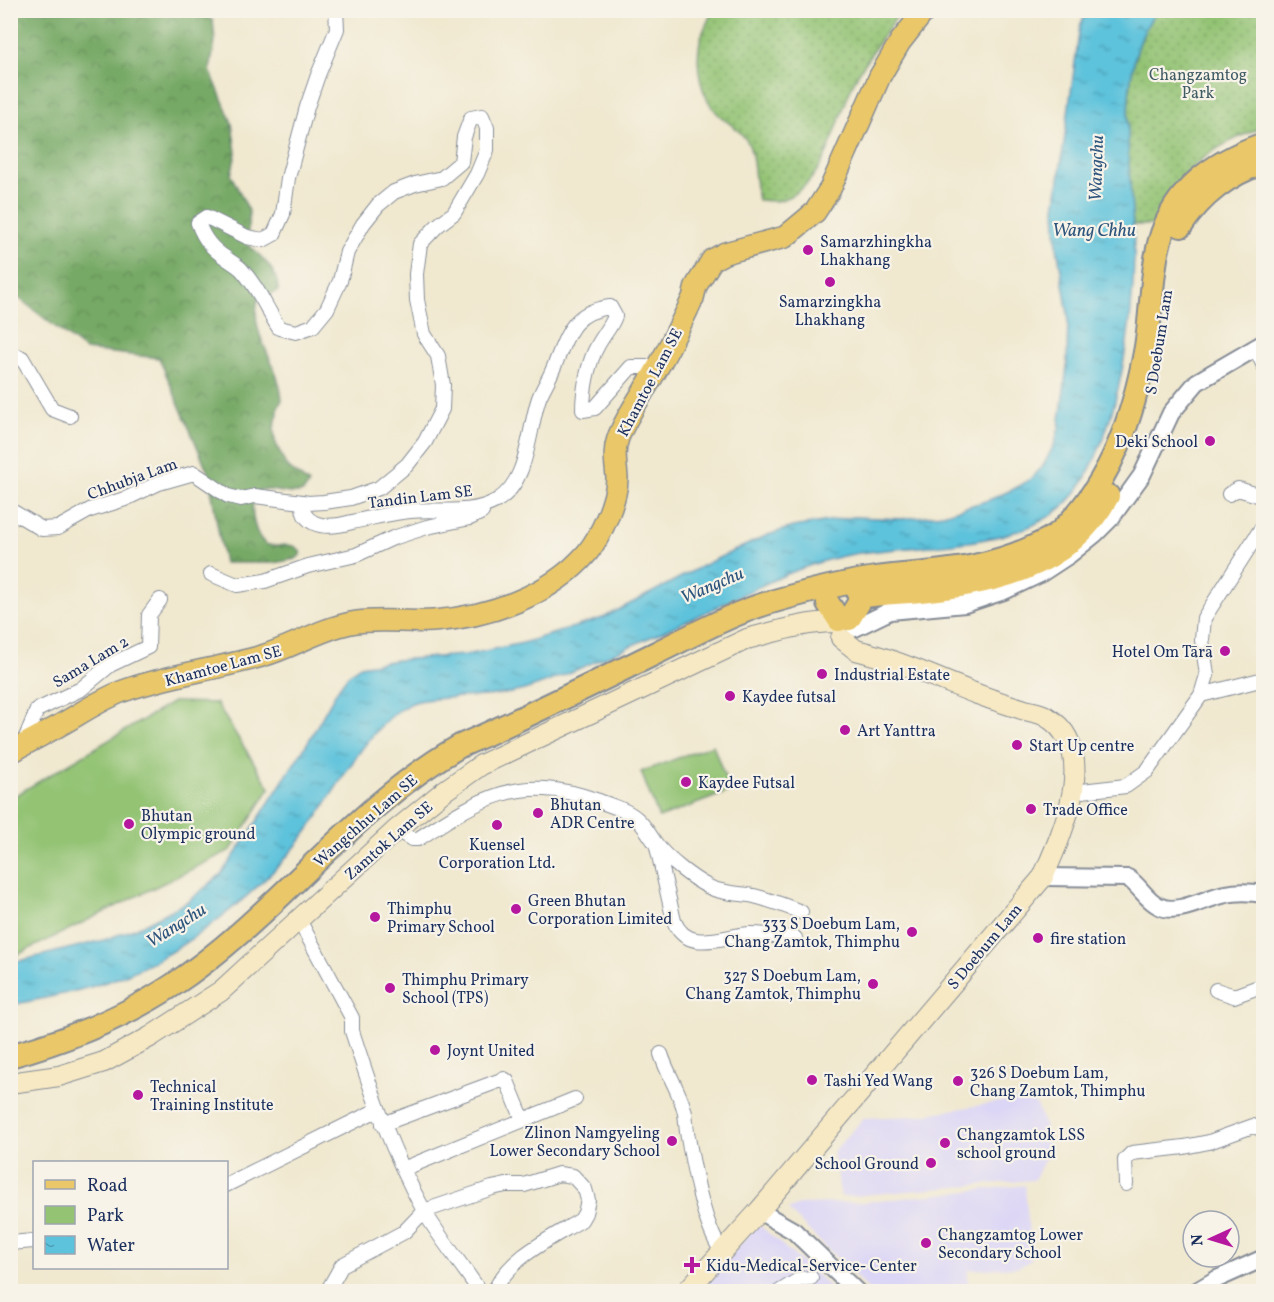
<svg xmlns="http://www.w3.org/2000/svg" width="1274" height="1302" font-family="Vollkorn,serif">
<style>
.built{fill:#dcd6f6}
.green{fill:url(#green-dots);stroke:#577968;stroke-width:1.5}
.forest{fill:url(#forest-crowns);stroke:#486c62;stroke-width:1.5}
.pitch{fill:#93c373;stroke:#577968;stroke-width:1.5}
.water{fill:url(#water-ripples);stroke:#3c789c;stroke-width:1.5}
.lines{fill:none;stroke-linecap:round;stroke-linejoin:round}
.minor-casing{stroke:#868c96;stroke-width:16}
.tertiary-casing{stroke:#868c96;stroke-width:20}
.secondary-casing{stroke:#868c96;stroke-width:22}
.primary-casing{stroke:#868c96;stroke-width:24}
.trunk-casing{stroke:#868c96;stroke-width:26}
.minor{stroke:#fff;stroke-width:14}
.tertiary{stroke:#fff;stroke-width:16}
.secondary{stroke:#f7e9c3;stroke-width:20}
.primary{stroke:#eac769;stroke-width:21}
.trunk{stroke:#eac769;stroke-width:22}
.poi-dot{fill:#b5179e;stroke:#f7f3e8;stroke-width:2}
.labels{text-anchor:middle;stroke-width:4.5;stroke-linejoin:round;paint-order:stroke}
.park-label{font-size:16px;fill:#3f5b64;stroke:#f7f3e8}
.poi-label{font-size:16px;fill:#1b2f5e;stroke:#f7f3e8;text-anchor:start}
.street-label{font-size:16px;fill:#1b2f5e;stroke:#f7f3e8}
.water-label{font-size:18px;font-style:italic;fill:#2c547d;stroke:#f7f3e8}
</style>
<defs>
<pattern id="green-dots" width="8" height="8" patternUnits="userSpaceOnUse" patternTransform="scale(1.5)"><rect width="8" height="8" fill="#93c373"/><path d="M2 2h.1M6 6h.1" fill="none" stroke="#779f62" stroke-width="1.8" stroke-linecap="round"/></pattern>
<pattern id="forest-crowns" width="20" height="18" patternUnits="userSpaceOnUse" patternTransform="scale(1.5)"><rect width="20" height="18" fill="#76a965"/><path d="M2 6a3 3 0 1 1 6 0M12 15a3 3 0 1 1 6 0" fill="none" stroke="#608a56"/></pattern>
<pattern id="water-ripples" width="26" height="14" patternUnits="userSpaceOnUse" patternTransform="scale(1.5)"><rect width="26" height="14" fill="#5dc2db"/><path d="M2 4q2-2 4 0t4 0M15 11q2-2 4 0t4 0" fill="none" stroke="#4c9eb5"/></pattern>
</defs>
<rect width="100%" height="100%" fill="#f7f3e8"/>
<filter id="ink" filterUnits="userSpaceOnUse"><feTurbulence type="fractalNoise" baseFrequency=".0167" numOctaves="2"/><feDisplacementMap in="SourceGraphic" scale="12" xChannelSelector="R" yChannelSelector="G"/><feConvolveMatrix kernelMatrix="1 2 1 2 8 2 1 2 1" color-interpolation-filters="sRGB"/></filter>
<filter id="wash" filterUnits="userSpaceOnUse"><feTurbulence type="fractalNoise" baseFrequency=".008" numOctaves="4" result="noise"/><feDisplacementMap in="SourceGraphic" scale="24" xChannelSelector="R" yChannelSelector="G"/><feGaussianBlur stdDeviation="1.35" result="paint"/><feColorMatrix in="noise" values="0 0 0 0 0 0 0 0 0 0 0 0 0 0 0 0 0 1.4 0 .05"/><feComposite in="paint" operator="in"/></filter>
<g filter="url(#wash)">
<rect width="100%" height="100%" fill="#f0e8cf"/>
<path class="built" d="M1029 1097 1038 1107 1047 1133 1048 1153 1034 1180 841 1197 833 1152 864 1118 915 1116Z
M1025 1185 1031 1260 1019 1267 968 1270V1291H870L788 1210 801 1204 865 1202Z
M758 1224 835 1291 700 1292Z"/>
<path class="green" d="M712 11H901C886 32 870 54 857 76 835 116 831 183 781 200 775 202 765 200 758 200 754 183 755 155 747 141 740 129 729 124 719 115 700 97 695 66 700 41 702 31 709 21 712 11Z
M1157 11H1263V127C1235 138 1204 152 1184 176 1172 190 1164 210 1155 225H1133C1127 165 1117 59 1157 11Z"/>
<path class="forest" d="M10 11H200L213 21 215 41 210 70 232 123 236 153 231 175 249 211 247 244C261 256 279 271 278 291L266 296 260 293C246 331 275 356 281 392L282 400 278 407V414L274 427 275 441 286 466 309 484 303 492C289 496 275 488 260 490 258 493 254 499 253 503 251 514 255 537 266 544 277 550 296 538 301 554L296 559 273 563H224L208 472 159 358 85 350 11 292Z"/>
<path class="pitch" d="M173 702 216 703 270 788 231 850 17 955 11 953V798Z
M713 745 730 791 659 818 641 772Z"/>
<path class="water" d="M1087 11H1157C1110 68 1134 186 1134 256 1133 327 1119 420 1083 482 1040 557 916 540 843 556 797 566 757 588 715 608 681 624 646 639 612 654 583 667 554 681 524 690 499 697 472 696 446 698 435 699 422 699 412 703 370 721 335 793 309 829 265 890 175 961 103 983 73 993 41 999 11 1005V963L104 940 137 928 187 902 207 886 221 874 241 846 308 742 338 689 348 675 360 666 397 660 465 655 523 643 603 618 710 562 768 535 793 527 854 517 902 519 943 514 989 500 1014 489 1032 478 1043 466 1055 443 1059 428 1067 367 1068 314 1057 246 1055 209 1080 26Z"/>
</g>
<g filter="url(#ink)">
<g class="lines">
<defs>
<path id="minor" d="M336 10 337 29 318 75 307 107 288 178 283 214 274 234 263 240 247 237 207 217 198 223C204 239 212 249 226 258 231 262 237 265 241 269 258 287 266 308 279 328L296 332 313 326 327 309 340 281 347 252 363 224 378 205 394 192 415 184 442 178 461 162 464 137 471 118 482 116 487 128V150L477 174 454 213 437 226 420 244 416 274 417 300 424 334 438 356 443 385 442 409 425 442 407 465 379 488 351 498 324 502 308 503 302 502C303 505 303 512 305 515 315 530 338 526 352 522 371 518 390 513 410 511 439 508 469 516 496 501 529 483 528 429 539 398 543 388 549 379 553 369 567 337 570 312 610 307L615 316C611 327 604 334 598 345 588 362 583 390 583 410L595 408 631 367H658
M1255 347 1264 366
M10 353 22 358 52 409 70 416
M1229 494 1238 489 1264 497
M10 510 42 529 58 528 90 510 125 499 159 483 194 473 228 496 241 499 255 496 302 502
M211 574 237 585 265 581 308 566 356 555 393 538 427 527 470 518 482 512
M1201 695 1207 675 1202 640 1204 618 1264 524
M23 745 37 710 81 689 110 665 148 647 149 615 160 600
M1073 792 1126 786 1147 771 1201 695 1264 679
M396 830 412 839H418C481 798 519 773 596 800 609 805 626 809 637 819 645 826 650 836 656 844 667 859 693 879 709 887 723 894 739 893 754 896 770 900 786 906 801 912
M657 847 674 921C687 954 723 936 749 934 764 934 780 937 795 938
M299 920 352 1018V1031C372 1093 391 1151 423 1209 439 1238 462 1264 480 1292
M1216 990 1234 996 1264 985
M661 1054C667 1073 679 1091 684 1109 686 1116 686 1125 687 1132 693 1165 703 1224 721 1250
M383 1124 504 1079 507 1081 523 1120
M403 1169 575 1099
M1126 1184 1125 1160 1132 1153 1184 1147 1209 1142 1253 1126 1264 1130
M226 1185 377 1110
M10 1243 34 1241
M327 1292 342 1265 404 1232 424 1211 492 1188 506 1185H524L559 1174 573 1176 585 1189 588 1200 585 1213 581 1220C550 1239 509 1257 494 1292
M779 1292 800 1279 811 1278"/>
<path id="tertiary" d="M855 628 890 611 965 604 1004 591 1040 574 1069 555 1095 534 1111 518 1142 475 1171 413 1197 382 1264 343
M1043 877 1128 878C1140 886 1146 900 1159 906 1177 916 1207 897 1226 894 1239 891 1251 892 1264 894
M759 1211 794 1231 857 1292
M1195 1292 1217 1279 1264 1258"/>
<path id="secondary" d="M10 1083 59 1076 104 1062 150 1037 221 991 396 830 444 791 481 765 747 639C778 631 805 622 837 622
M686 1292 759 1211 1043 877C1062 834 1101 750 1047 717 1041 713 1032 712 1025 710 1009 705 993 700 977 694 938 679 897 660 856 650L841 638"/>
<path id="primary" d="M10 753C27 742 45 734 62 724 83 712 103 698 126 690 170 675 217 669 262 656 293 647 320 629 351 623 379 618 406 623 433 621 488 617 550 596 587 553 601 536 617 500 617 478 616 464 613 452 618 438 628 412 645 391 658 367 671 345 682 321 693 298L696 286 712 260 725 253 785 237 815 212 830 189 880 76 900 42 925 10"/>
<path id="trunk" d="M1181 226C1202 194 1228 175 1264 162
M859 597C876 594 893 593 910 592 988 584 1067 572 1108 496
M828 603 839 620
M849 619 863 596
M10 1056C68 1040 123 1018 173 985 277 916 351 808 460 746 526 717 591 685 656 653 695 634 736 611 778 600 810 591 843 583 876 578 933 571 979 572 1033 547 1043 542 1054 538 1061 531 1112 482 1134 414 1146 347 1151 316 1151 284 1157 253 1168 194 1210 163 1264 144"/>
</defs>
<use href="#minor" class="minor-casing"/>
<use href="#tertiary" class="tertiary-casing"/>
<use href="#secondary" class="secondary-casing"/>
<use href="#primary" class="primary-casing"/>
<use href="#trunk" class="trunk-casing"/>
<use href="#minor" class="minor"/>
<use href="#tertiary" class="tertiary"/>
<use href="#secondary" class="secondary"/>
<use href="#primary" class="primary"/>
<use href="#trunk" class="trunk"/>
</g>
</g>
<g class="poi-dot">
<circle cx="808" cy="250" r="6"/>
<circle cx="830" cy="282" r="6"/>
<circle cx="1210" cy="441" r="6"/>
<circle cx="1225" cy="651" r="6"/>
<circle cx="822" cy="674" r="6"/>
<circle cx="730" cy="696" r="6"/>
<circle cx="845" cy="730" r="6"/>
<circle cx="1017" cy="745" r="6"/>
<circle cx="686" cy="782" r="6"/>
<circle cx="1031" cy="809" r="6"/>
<circle cx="538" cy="813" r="6"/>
<circle cx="129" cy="824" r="6"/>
<circle cx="497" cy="825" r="6"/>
<circle cx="516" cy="909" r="6"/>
<circle cx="375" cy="917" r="6"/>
<circle cx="912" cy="932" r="6"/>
<circle cx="1038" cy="938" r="6"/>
<circle cx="873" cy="984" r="6"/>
<circle cx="390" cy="988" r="6"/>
<circle cx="435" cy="1050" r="6"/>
<circle cx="812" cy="1080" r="6"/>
<circle cx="958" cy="1081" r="6"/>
<circle cx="138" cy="1095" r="6"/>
<circle cx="672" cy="1141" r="6"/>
<circle cx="945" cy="1143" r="6"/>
<circle cx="931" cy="1163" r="6"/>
<circle cx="926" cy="1243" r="6"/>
<path d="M689 1256h6v6h6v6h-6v6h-6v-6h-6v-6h6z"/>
</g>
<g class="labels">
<g class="park-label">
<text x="1198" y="80">Changzamtog<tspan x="1198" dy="18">Park</tspan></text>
</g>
<g class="poi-label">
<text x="820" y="247">Samarzhingkha<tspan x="820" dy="18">Lhakhang</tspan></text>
<text x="830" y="307" text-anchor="middle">Samarzingkha<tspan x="830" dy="18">Lhakhang</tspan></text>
<text x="1198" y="447" text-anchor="end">Deki School</text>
<text x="1213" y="657" text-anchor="end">Hotel Om Tārā</text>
<text x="834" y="680">Industrial Estate</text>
<text x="742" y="702">Kaydee futsal</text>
<text x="857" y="736">Art Yanttra</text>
<text x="1029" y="751">Start Up centre</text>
<text x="698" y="788">Kaydee Futsal</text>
<text x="550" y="810">Bhutan<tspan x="550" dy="18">ADR Centre</tspan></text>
<text x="1043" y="815">Trade Office</text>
<text x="141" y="821">Bhutan<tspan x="141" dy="18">Olympic ground</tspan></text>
<text x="497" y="850" text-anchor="middle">Kuensel<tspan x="497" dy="18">Corporation Ltd.</tspan></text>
<text x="528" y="906">Green Bhutan<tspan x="528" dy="18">Corporation Limited</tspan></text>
<text x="387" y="914">Thimphu<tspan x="387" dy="18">Primary School</tspan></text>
<text x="900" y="929" text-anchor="end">333 S Doebum Lam,<tspan x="900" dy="18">Chang Zamtok, Thimphu</tspan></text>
<text x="1050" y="944">fire station</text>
<text x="861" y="981" text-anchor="end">327 S Doebum Lam,<tspan x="861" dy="18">Chang Zamtok, Thimphu</tspan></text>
<text x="402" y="985">Thimphu Primary<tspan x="402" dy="18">School (TPS)</tspan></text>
<text x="447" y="1056">Joynt United</text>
<text x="970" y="1078">326 S Doebum Lam,<tspan x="970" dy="18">Chang Zamtok, Thimphu</tspan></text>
<text x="824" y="1086">Tashi Yed Wang</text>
<text x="150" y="1092">Technical<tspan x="150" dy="18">Training Institute</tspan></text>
<text x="660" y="1138" text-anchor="end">Zlinon Namgyeling<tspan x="660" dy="18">Lower Secondary School</tspan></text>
<text x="957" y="1140">Changzamtok LSS<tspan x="957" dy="18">school ground</tspan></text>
<text x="919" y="1169" text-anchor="end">School Ground</text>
<text x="938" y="1240">Changzamtog Lower<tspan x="938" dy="18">Secondary School</tspan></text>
<text x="706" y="1271">Kidu-Medical-Service- Center</text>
</g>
<g class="street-label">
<text transform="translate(1158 342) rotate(-81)" y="6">S Doebum Lam</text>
<text transform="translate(649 382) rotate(-62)" y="6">Khamtoe Lam SE</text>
<text transform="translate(132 478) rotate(-20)" y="6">Chhubja Lam</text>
<text transform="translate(420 496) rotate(-7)" y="6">Tandin Lam SE</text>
<text transform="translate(90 661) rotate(-31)" y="6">Sama Lam 2</text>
<text transform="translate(223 665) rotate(-15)" y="6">Khamtoe Lam SE</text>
<text transform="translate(365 820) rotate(-41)" y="6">Wangchhu Lam SE</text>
<text transform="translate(388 840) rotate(-41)" y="6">Zamtok Lam SE</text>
<text transform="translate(984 946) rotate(-50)" y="6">S Doebum Lam</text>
</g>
<g class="water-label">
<text transform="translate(1096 168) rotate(-88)" y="6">Wangchu</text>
<text x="1094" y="236">Wang Chhu</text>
<text transform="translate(712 585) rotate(-23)" y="6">Wangchu</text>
<text transform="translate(176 925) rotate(-32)" y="6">Wangchu</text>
</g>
</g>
<rect width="1274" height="1302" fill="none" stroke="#f7f3e8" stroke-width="36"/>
<rect x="33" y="1161" width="195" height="108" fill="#f7f3e8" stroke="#9fa5b1" stroke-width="1.5"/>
<rect x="45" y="1180" width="30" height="9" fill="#eac769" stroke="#9fa5b1" stroke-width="1.5"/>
<text x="87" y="1191" font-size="18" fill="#1b2f5e">Road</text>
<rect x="45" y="1206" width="30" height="18" fill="#93c373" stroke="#9fa5b1" stroke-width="1.5"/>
<text x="87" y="1221" font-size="18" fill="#1b2f5e">Park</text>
<rect x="45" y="1236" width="30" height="18" fill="url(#water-ripples)" stroke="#9fa5b1" stroke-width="1.5"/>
<text x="87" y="1251" font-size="18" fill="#1b2f5e">Water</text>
<g transform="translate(1211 1239) rotate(266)"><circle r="28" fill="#f7f3e8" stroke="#9fa5b1" stroke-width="1.5"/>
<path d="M0-4.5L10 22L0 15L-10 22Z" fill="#b5179e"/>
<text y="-9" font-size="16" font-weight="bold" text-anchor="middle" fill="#1b2f5e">N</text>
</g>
</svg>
